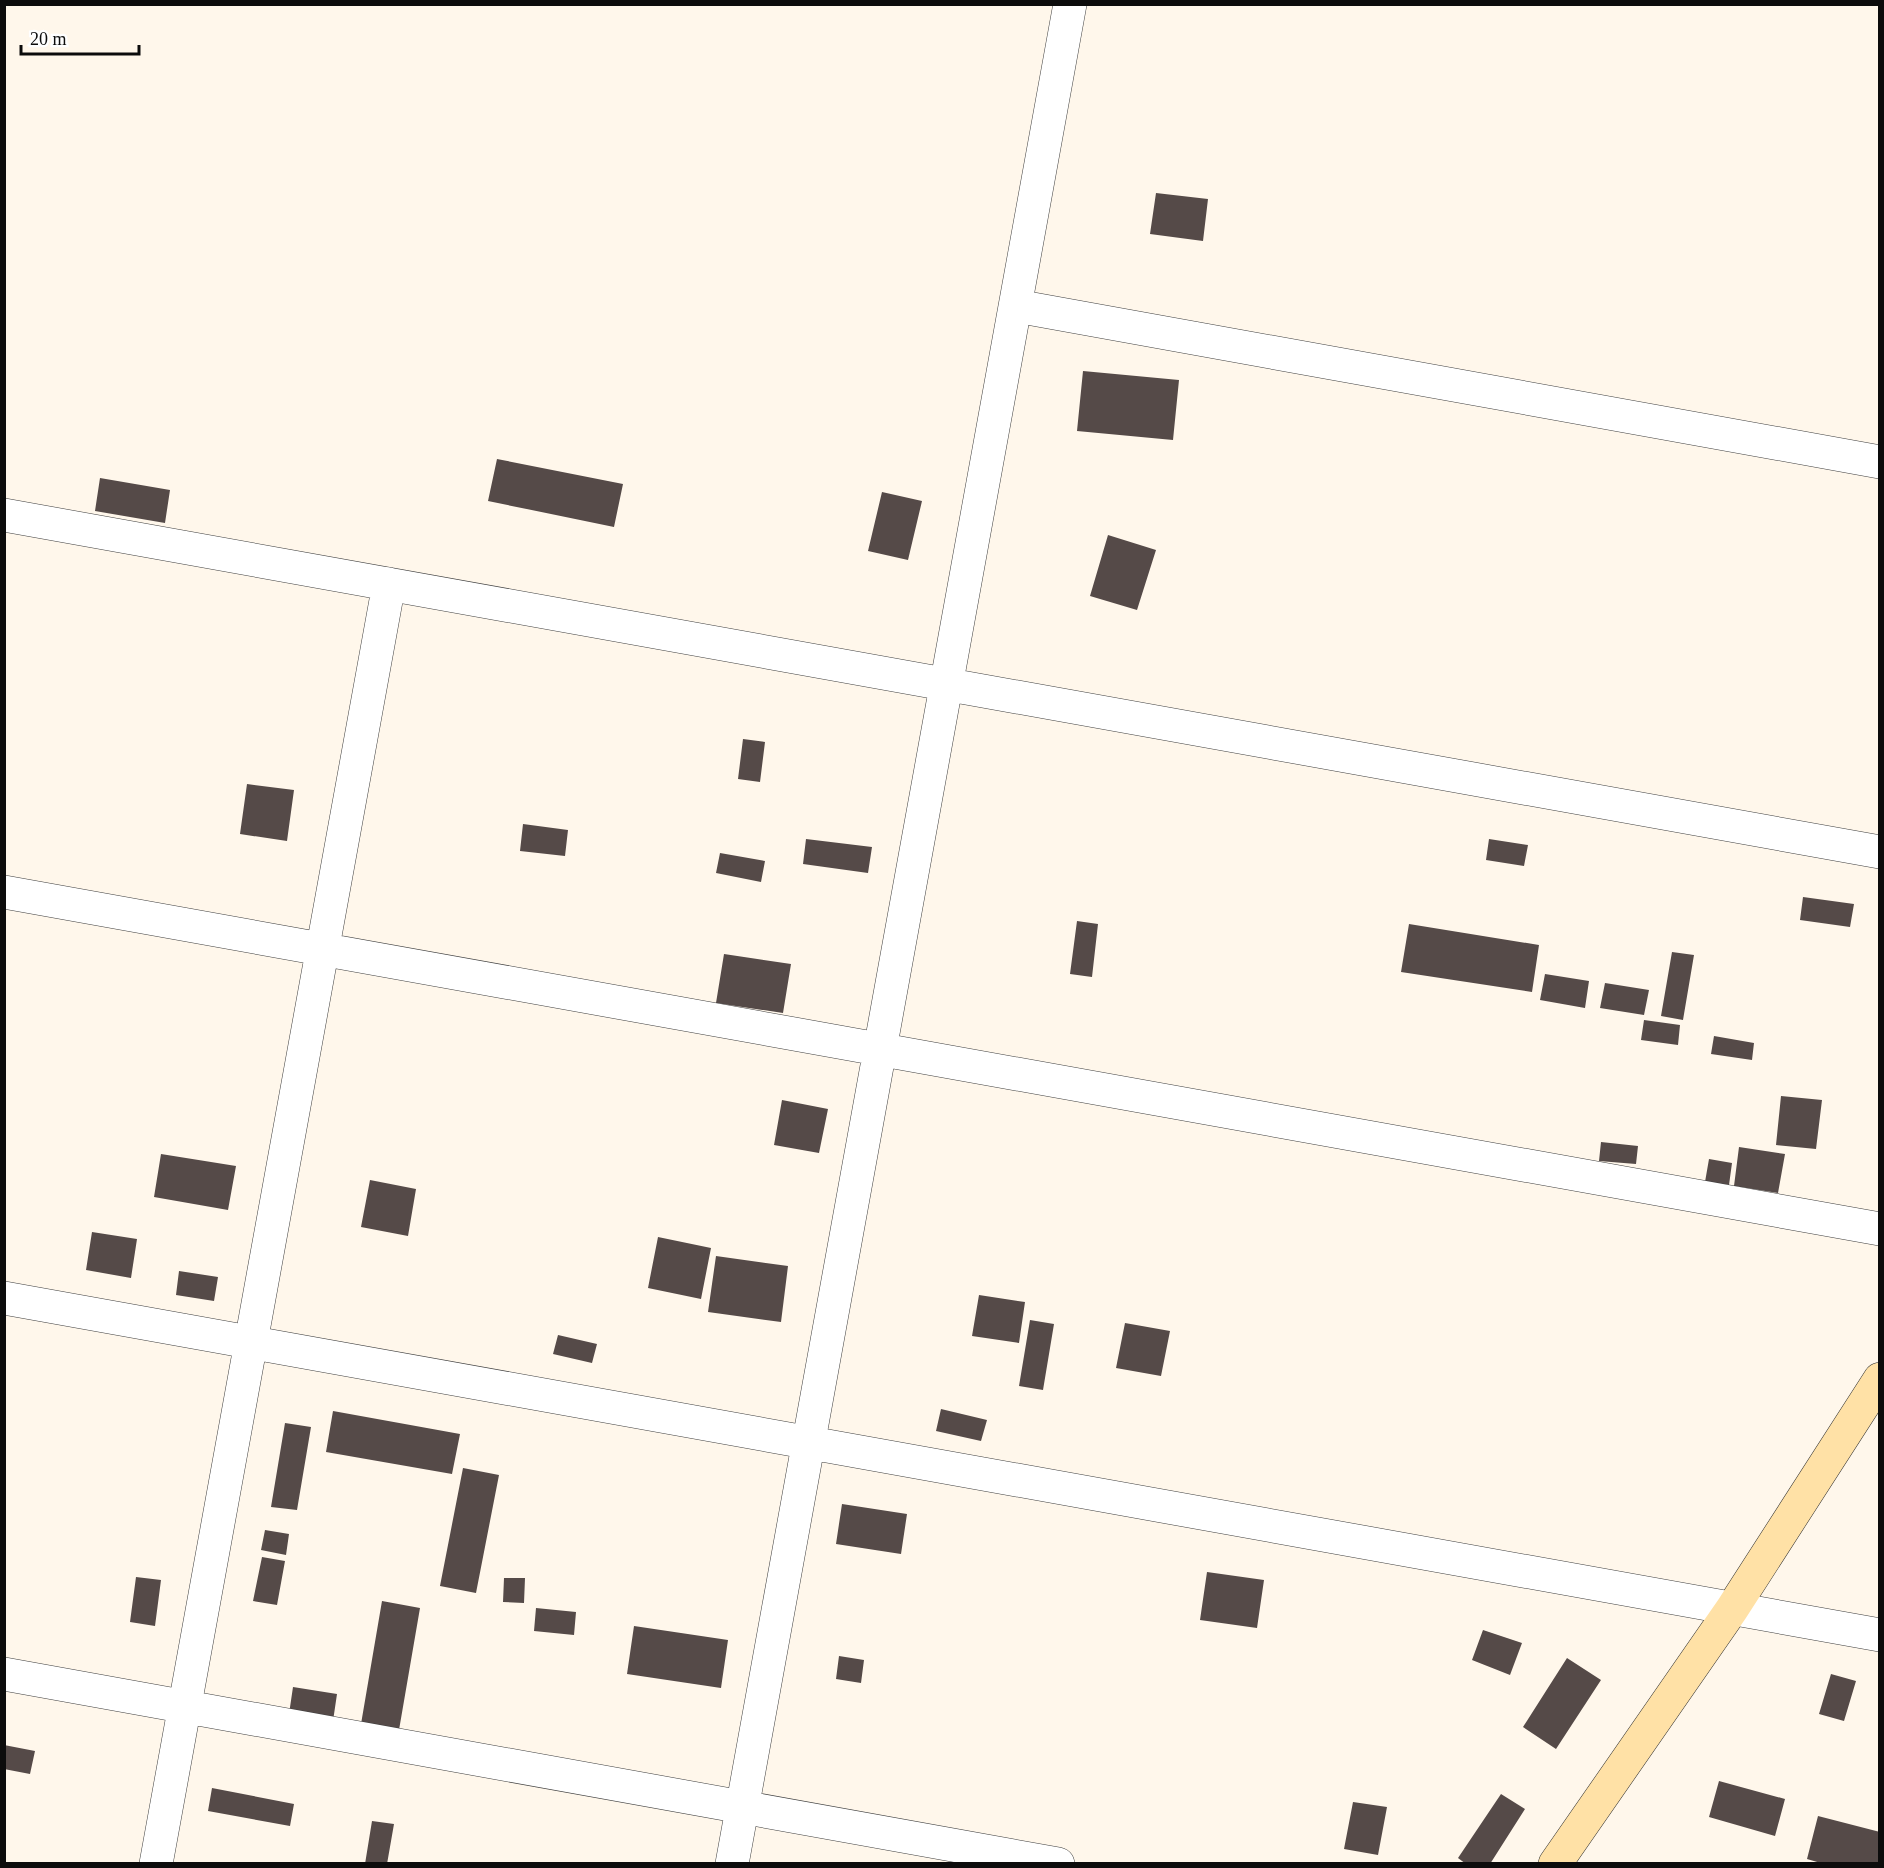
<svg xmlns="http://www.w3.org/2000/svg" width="1884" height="1868" font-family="Georgia,serif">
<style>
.building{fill:#554a48}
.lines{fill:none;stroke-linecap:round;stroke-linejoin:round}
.street-casing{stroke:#3f3f3f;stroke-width:34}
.secondary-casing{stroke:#2e2e2e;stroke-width:34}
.street{stroke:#fff;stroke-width:33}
.secondary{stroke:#ffe1a6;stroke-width:33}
</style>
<rect width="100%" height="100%" fill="#fff7eb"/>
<path class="building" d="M1156 193 1208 199 1203 241 1150 234Z
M1083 371 1179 380 1173 440 1077 431Z
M497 459 623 484 614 527 488 501Z
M100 478 170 490 165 523 95 511Z
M882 492 922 501 908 560 868 551Z
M1108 535 1156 550 1137 610 1090 596Z
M743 739 765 742 760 782 738 779Z
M247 784 294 790 287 841 240 834Z
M523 824 568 830 565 856 520 851Z
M806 839 872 847 868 873 803 864Z
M1489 839 1528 845 1524 866 1486 860Z
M720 853 765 861 761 882 716 873Z
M1803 897 1854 904 1850 927 1800 920Z
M1077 921 1098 924 1092 977 1070 974Z
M1409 924 1539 945 1532 992 1401 972Z
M1672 952 1694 955 1683 1020 1661 1016Z
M724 954 791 964 783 1013 716 1003Z
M1545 974 1589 981 1585 1008 1540 1000Z
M1605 983 1649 990 1644 1015 1600 1008Z
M1644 1020 1680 1025 1678 1045 1641 1040Z
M1714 1036 1754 1043 1752 1060 1711 1054Z
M1781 1096 1822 1100 1816 1149 1776 1145Z
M782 1100 828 1109 819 1153 774 1145Z
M1601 1142 1638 1146 1636 1164 1599 1161Z
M1739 1147 1785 1154 1778 1193 1734 1186Z
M161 1154 236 1166 228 1210 154 1197Z
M1709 1159 1732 1163 1729 1185 1705 1182Z
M370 1180 416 1189 408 1236 361 1227Z
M92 1232 137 1239 131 1278 86 1270Z
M658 1237 711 1248 701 1299 648 1288Z
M716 1256 788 1266 781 1322 708 1312Z
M179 1271 218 1277 214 1301 176 1295Z
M979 1295 1025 1302 1019 1343 972 1336Z
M1030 1320 1054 1324 1043 1390 1019 1386Z
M1125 1323 1170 1331 1161 1376 1116 1368Z
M558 1335 597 1344 592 1363 553 1354Z
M941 1409 987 1420 981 1441 936 1431Z
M333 1411 460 1434 452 1474 326 1452Z
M285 1423 311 1427 297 1510 271 1507Z
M463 1468 499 1475 476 1593 440 1586Z
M842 1504 907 1514 901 1554 836 1544Z
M265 1530 289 1534 286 1555 261 1550Z
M262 1557 285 1561 277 1605 253 1601Z
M1207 1572 1264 1580 1257 1628 1200 1620Z
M136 1577 161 1580 155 1626 130 1622Z
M504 1578H525L524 1603 503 1602Z
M382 1601 420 1608 399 1730 361 1724Z
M536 1608 576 1612 574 1635 534 1631Z
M634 1626 728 1640 721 1688 627 1674Z
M1483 1630 1522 1643 1510 1675 1472 1660Z
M839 1656 864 1660 861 1683 836 1679Z
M1567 1658 1601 1680 1556 1749 1523 1727Z
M1831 1674 1856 1681 1844 1721 1819 1714Z
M293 1687 337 1694 333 1721 289 1714Z
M4 1745 35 1751 30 1774 4 1769Z
M1719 1781 1785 1799 1775 1836 1709 1817Z
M212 1788 294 1804 290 1826 208 1811Z
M1501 1794 1525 1809 1490 1864H1466L1458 1858Z
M1353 1802 1387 1807 1378 1855 1344 1849Z
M1818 1816 1880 1832 1879 1864H1824L1807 1859Z
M372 1821 394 1824 387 1864H365Z"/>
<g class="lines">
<defs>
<path id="street" d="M1016 306 1880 462
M4 515 1880 852
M4 892 1880 1229
M4 1298 1880 1635
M4 1674 1058 1864
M156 1864 389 584
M732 1864 1070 4"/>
<path id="secondary" d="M1555 1864 1732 1609 1880 1379"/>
</defs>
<use href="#street" class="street-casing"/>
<use href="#secondary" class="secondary-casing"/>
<use href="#street" class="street"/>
<use href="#secondary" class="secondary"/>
</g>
<rect width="1884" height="1868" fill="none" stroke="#0c0c0c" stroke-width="12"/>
<path d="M21 45v9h118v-9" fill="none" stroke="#0c0c0c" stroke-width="3"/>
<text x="30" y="45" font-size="18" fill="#0c0c0c" stroke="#ffffff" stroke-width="4.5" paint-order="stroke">20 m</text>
</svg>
